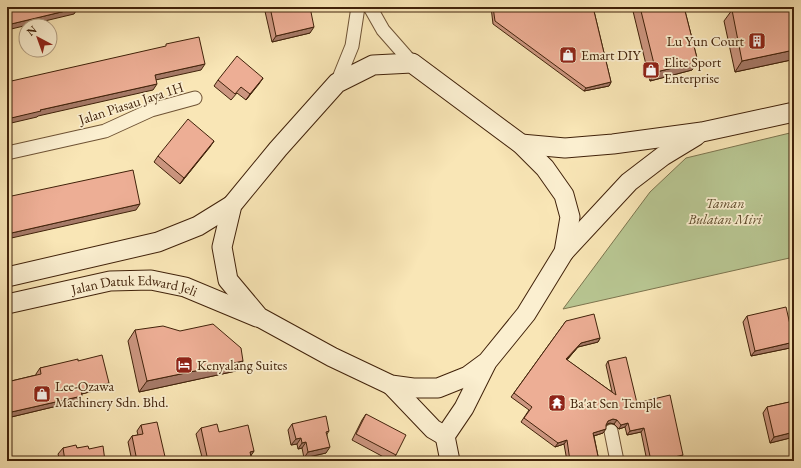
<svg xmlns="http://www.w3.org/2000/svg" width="801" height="468" font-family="'EB Garamond',serif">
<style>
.green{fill:#b8c692;stroke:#7c744e}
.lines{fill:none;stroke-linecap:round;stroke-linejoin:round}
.street-casing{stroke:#6f5335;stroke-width:15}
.secondary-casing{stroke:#41220a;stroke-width:21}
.street{stroke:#fbefd0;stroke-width:13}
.secondary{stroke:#fbefd0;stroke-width:19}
.wall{fill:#cc9680;stroke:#41220a}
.shaded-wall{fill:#a67a68;stroke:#41220a}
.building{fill:#edae95;stroke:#41220a}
.labels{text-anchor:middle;stroke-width:3.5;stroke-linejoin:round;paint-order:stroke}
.poi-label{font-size:14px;fill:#41220a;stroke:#fbefd0;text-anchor:start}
.street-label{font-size:14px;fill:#41220a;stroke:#fbefd0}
.park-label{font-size:14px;font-style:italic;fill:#5f4b2c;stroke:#fbefd0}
</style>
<rect width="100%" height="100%" fill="#f9e6b6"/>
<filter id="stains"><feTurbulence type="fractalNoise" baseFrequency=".005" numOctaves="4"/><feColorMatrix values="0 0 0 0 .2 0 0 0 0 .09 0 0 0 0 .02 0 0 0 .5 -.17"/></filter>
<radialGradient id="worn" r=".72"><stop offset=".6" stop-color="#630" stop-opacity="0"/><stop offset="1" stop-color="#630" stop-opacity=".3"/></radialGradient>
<path class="green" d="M794 132V257L563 309 650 192 686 158Z"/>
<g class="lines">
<defs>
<path id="street" d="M370 7 383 30 412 63
M337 83 352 46 358 7
M7 153 105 131 151 110 195 98
M611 431 617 461"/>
<g id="secondary">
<path d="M412 63 521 144 545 168 564 195 570 217 564 252 526 314 487 362 468 376 438 388H413L391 385 332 357 259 317 228 280 222 247 232 205 278 149 337 83 373 65Z"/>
<path d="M521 144 565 148 613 144 702 132 794 112"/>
<path d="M564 252 629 182 663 156 696 136"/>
<path d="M7 277 158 242 198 226 232 205"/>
<path id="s1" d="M7 304 110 281 151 280 185 287 257 317"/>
<path d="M391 385 433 429 445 436"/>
<path d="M445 436 464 408 486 364"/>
<path d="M445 436 450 461"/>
</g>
</defs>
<use href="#street" class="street-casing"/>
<use href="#secondary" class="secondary-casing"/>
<use href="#street" class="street"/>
<use href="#secondary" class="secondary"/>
</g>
<path class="wall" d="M264 7H310V33L272 42Z
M491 7H593L611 82 609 86 584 91 493 24Z
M632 7H684L698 62 692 70 650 81Z
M732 10 791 60 735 72 724 21Z
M263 78 246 100 237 93 231 100 214 86 218 80Z
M214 141 180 184 154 162 158 156Z
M747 316 790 348 751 356 743 322Z
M566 321 600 338 598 342 578 347 567 360 612 392 606 365 608 361 637 403 680 459 672 461H647L641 432 627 435 625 427 619 429 614 424 610 423 606 425 603 433 594 436 599 461H567L564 444 555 447 521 422 529 410 511 397Z
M135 330 243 361 236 371 139 392 128 341Z
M78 361 109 383 105 388 82 394 78 401 7 418V382L36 375V374L40 368Z
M794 401V437L770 443 763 413 767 407Z
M366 414 396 455 391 461 352 440 362 420Z
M292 424 329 431 327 434 326 453 304 458 302 448 298 449 297 444 291 445 288 430Z
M141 425 166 461H132L128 442 132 436 138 435 137 431Z
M201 428 219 432 254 451 251 455 252 461H203L196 434Z
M63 448H77L89 449 105 461H60L58 454Z"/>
<path class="shaded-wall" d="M78 8 74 14 7 30V25Z
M314 27 310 33 272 42 276 36Z
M794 50V55L791 60 735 72 742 61Z
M698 62 692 70 650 81 656 72Z
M205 64 201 70 151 81 155 75Z
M263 78 259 84 246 100 250 94Z
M611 82 609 86 584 91 586 88Z
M157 84 153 90 38 116 37 117 7 124V119L40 110Z
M214 141 210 147 180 184 184 178Z
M140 204 136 210 7 239V234Z
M600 338 598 342 578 347 564 363 581 343Z
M794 342 790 348 751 356 755 351Z
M243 361 236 371 139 392 147 381Z
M109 383 105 388 77 395 81 390Z
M82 396 78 401 7 418V413Z
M613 419 617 420 614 424 610 423 605 425 608 421Z
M628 423 625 427 619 429 621 425Z
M644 428 641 432 627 435 630 431Z
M606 429 603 433 590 437 593 433Z
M794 432V437L770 443 774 437Z
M301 438 297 444 291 445 296 439Z
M567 440 564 444 555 447 558 443Z
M306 442 302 448 298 449 302 443Z
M330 447 326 453 304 458 308 452Z
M254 451 250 457V452Z
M683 455 680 459 672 461H657Z
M225 457 223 461H210Z"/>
<path class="building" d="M7 7H78V8L7 25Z
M270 7H310L314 27 276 36Z
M493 7H593L611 82 586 88 495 21Z
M640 7H684L698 62 656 72Z
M747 7H789L794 29V50L742 61 732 10Z
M199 37 205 64 155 75 157 84 40 110 41 111 7 119V82L166 46V44Z
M237 56 263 78 250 94 241 87 235 94 218 80Z
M188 119 214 141 184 178 158 156Z
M133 170 140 204 7 234V197Z
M786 307 794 342 755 351 747 316Z
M594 314 600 338 581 343 566 359 616 395 608 361 626 357 637 403 670 395 683 455 657 461H651L644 428 630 431 628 423 621 425 617 420 613 419 608 421 606 425V429L593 433 599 461H570L567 440 558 443 524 418 532 407 514 393 566 321Z
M213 324 241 348 243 361 147 381 135 330 163 326 180 331Z
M102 355 109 383 81 390 82 396 7 413V382L41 374 40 368 78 359V361Z
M794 401V432L774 437 767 407Z
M366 414 406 435 396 455 356 434Z
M326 416 329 431 326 432 330 447 308 452 306 442 302 443 301 438 296 439 292 424Z
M157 422 166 461H137L132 436 143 434 141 425Z
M217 424 219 432 248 425 254 451 250 452 252 461H226L225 457 208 461 201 428Z
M76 445 77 448 88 446 89 449 103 446 105 461H65L63 448Z"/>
<defs>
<symbol id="building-square" viewBox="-11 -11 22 22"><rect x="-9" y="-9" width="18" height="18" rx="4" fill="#8f2418" stroke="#fbefd0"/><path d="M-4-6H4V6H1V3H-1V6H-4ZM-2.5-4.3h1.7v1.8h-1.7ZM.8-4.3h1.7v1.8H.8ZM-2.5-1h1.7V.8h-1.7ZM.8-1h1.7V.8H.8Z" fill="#fff"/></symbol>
<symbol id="shop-square" viewBox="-11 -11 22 22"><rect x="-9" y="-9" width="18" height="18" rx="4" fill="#8f2418" stroke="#fbefd0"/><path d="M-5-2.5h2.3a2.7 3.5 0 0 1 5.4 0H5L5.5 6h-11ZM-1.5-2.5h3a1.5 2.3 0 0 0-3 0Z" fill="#fff"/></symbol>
<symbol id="hotel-square" viewBox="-11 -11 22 22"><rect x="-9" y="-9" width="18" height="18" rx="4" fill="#8f2418" stroke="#fbefd0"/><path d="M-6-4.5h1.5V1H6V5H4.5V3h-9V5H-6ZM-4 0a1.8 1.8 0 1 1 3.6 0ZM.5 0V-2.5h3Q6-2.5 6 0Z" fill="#fff"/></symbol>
<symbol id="temple-square" viewBox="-11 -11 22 22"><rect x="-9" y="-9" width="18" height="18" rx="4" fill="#8f2418" stroke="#fbefd0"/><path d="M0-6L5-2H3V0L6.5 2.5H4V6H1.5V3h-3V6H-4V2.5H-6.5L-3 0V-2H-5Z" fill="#fff"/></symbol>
</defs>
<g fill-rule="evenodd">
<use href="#building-square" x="747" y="31" width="20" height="20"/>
<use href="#shop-square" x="558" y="45" width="20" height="20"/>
<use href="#shop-square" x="641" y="60" width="20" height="20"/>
<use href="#hotel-square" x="174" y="355" width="20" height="20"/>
<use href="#shop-square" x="32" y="384" width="20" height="20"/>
<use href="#temple-square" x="547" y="393" width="20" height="20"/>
</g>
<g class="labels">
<g class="poi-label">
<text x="744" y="46" text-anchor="end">Lu Yun Court</text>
<text x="581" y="60">Emart DIY</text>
<text x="664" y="67">Elite Sport<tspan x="664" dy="16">Enterprise</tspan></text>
<text x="197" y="370">Kenyalang Suites</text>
<text x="55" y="391">Lee-Ozawa<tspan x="55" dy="16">Machinery Sdn. Bhd.</tspan></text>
<text x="570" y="408">Ba'at Sen Temple</text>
</g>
<g class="street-label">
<text transform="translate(131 103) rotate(-18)" y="5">Jalan Piasau Jaya 1H</text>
<text dy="5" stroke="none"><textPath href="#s1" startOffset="130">Jalan Datuk Edward Jeli</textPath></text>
</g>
<g class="park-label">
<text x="725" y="208">Taman<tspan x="725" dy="16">Bulatan Miri</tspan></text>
</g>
</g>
<rect width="801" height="468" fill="none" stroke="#f9e6b6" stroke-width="24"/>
<rect x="8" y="8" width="785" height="452" fill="none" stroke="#41220a" stroke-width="2"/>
<rect x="12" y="12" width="777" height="444" fill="none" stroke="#41220a"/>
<g transform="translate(38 38) rotate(319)"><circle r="19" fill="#fbefd0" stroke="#b19d81"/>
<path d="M0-3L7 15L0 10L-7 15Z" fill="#8f2418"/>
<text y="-6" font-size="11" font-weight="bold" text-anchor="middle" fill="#41220a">N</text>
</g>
<rect width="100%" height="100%" filter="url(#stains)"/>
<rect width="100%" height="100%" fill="url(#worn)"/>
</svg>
